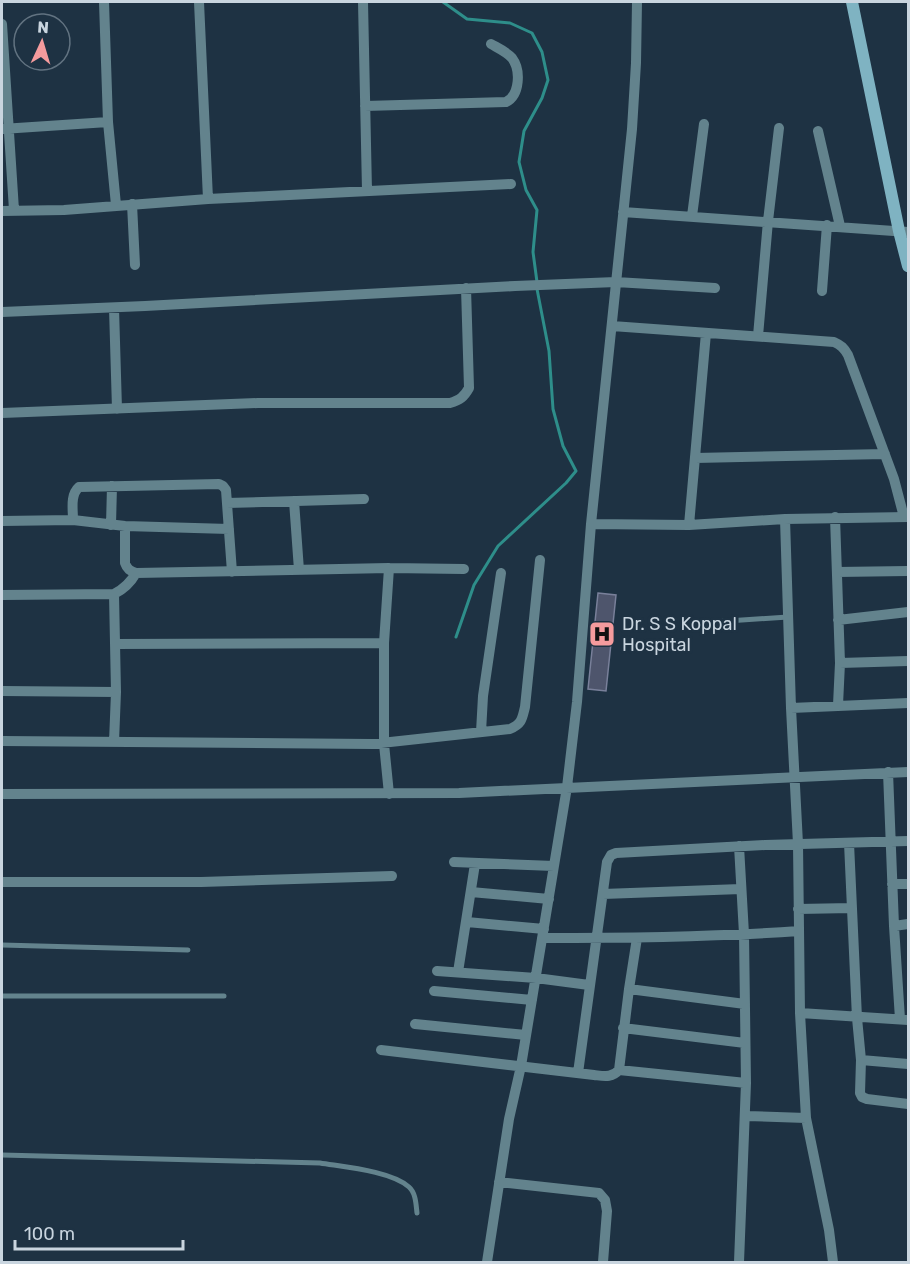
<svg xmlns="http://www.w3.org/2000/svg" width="910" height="1264" font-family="Rubik,sans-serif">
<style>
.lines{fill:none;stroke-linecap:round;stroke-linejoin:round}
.stream{stroke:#2e8e8a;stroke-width:3}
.building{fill:#4e556c;stroke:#79809a;stroke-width:1.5}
.lane{stroke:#63838d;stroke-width:5}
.street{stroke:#63838d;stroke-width:10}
.secondary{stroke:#7fb3c2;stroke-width:12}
.labels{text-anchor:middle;stroke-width:6;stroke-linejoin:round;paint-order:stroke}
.poi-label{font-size:18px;fill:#c9d5df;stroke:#1e3243;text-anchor:start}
</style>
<rect width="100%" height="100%" fill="#1e3243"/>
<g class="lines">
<path class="stream" d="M443 2 467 19 510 23 532 33 542 52 548 80 542 98 524 131 519 162 526 190 537 210 533 252 537 282
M456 637 474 585 498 546 566 483 576 471 563 446 553 409 549 351 537 289"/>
</g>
<path class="building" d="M598 593 616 595 606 691 588 689Z"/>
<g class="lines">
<path class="lane" d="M683 624 788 617
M2 945 188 950
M2 996H224
M2 1155 320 1163C344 1167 391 1171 409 1187 416 1193 416 1205 417 1213"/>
<path class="street" d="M104 2 108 122 116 205
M199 2 208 199
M363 2 367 191
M2 24 14 210
M365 106 506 102C520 95 521 70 512 58 507 52 498 48 491 44
M2 129 108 122
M818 131 840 226
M132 204 135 265
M2 211 64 210 208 199 511 184
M623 212 908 232
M692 216 704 124
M822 291 827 225
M114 308 117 409
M2 312 145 306 515 286 616 282 715 288
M612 326 834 342C841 345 844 348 848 355L894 479 904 517
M758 336 768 221 779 128
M2 413 258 403H450C460 400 464 397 469 388L466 288
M695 458 885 454
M294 501 299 570
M227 503 364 499
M835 517 840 663 838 705
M785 519 791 708 798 844 800 1013 806 1118 829 1230 833 1262
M73 520C73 509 70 495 79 487L219 484 223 486 226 490 232 572
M2 521 73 520 125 526 229 529
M591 524 689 525 785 519 908 517
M111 525 112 486
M689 525 706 333
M125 526V563C127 569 130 571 136 573L389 568 464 569
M389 568 384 643V744L389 794
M837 572 908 571
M2 595 114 594C124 589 131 582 136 573
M838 620 908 612
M115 644 384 643
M840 663 908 661
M2 691 116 692
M791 708 908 703
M481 732 483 696 501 573
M2 741 372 744 510 729C522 724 522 719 525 707L540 560
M114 742 116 692 114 594
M888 772 894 926 900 1019
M2 794 459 793 908 772
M849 843 857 1018 861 1060 860 1093 862 1097 867 1099 908 1104
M739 846 744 934 746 1083 739 1262
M454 862 554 866
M2 882H201L392 876
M892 884H908
M471 892 549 899
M603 894 741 889
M798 909 852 908
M467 922 544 929
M894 926 908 924
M542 938C628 938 714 937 799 931
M437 971 536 978 589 985
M458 972 475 864
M629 989 745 1004
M434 991 532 1000
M800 1013 908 1020
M415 1024 526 1035
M623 1028 745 1043
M381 1050 594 1075C604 1076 612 1078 619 1070L629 989 637 938
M861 1060 908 1064
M619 1070 746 1083
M578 1073 607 862 611 855 616 853 765 845 908 841
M746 1116 806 1118
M499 1182 599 1193 605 1200 607 1211 603 1262
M487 1262 509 1119 521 1066 567 787 577 702 591 524 632 129 636 63 637 2"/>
<path class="secondary" d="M852 2 899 231 908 266"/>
</g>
<defs>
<symbol id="hospital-square" viewBox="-11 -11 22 22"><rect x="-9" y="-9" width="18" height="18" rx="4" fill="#f59b9d" stroke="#1e3243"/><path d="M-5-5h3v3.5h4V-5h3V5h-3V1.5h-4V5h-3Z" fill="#111"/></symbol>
</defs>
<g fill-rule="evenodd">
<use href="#hospital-square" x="587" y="619" width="30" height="30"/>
</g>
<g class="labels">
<g class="poi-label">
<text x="622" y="630">Dr. S S Koppal<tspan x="622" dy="21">Hospital</tspan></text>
</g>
</g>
<rect width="910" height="1264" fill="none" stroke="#c9d5df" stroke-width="6"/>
<g transform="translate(42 42) rotate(4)"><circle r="28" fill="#1e3243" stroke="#627381" stroke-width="1.5"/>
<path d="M0-4.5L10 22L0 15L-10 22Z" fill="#f59b9d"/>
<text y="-9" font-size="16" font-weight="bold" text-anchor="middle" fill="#c9d5df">N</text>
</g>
<path d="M15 1240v9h168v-9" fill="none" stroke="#c9d5df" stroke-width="3"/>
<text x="24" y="1240" font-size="18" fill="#c9d5df" stroke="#1e3243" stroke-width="4.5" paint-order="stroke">100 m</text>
</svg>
